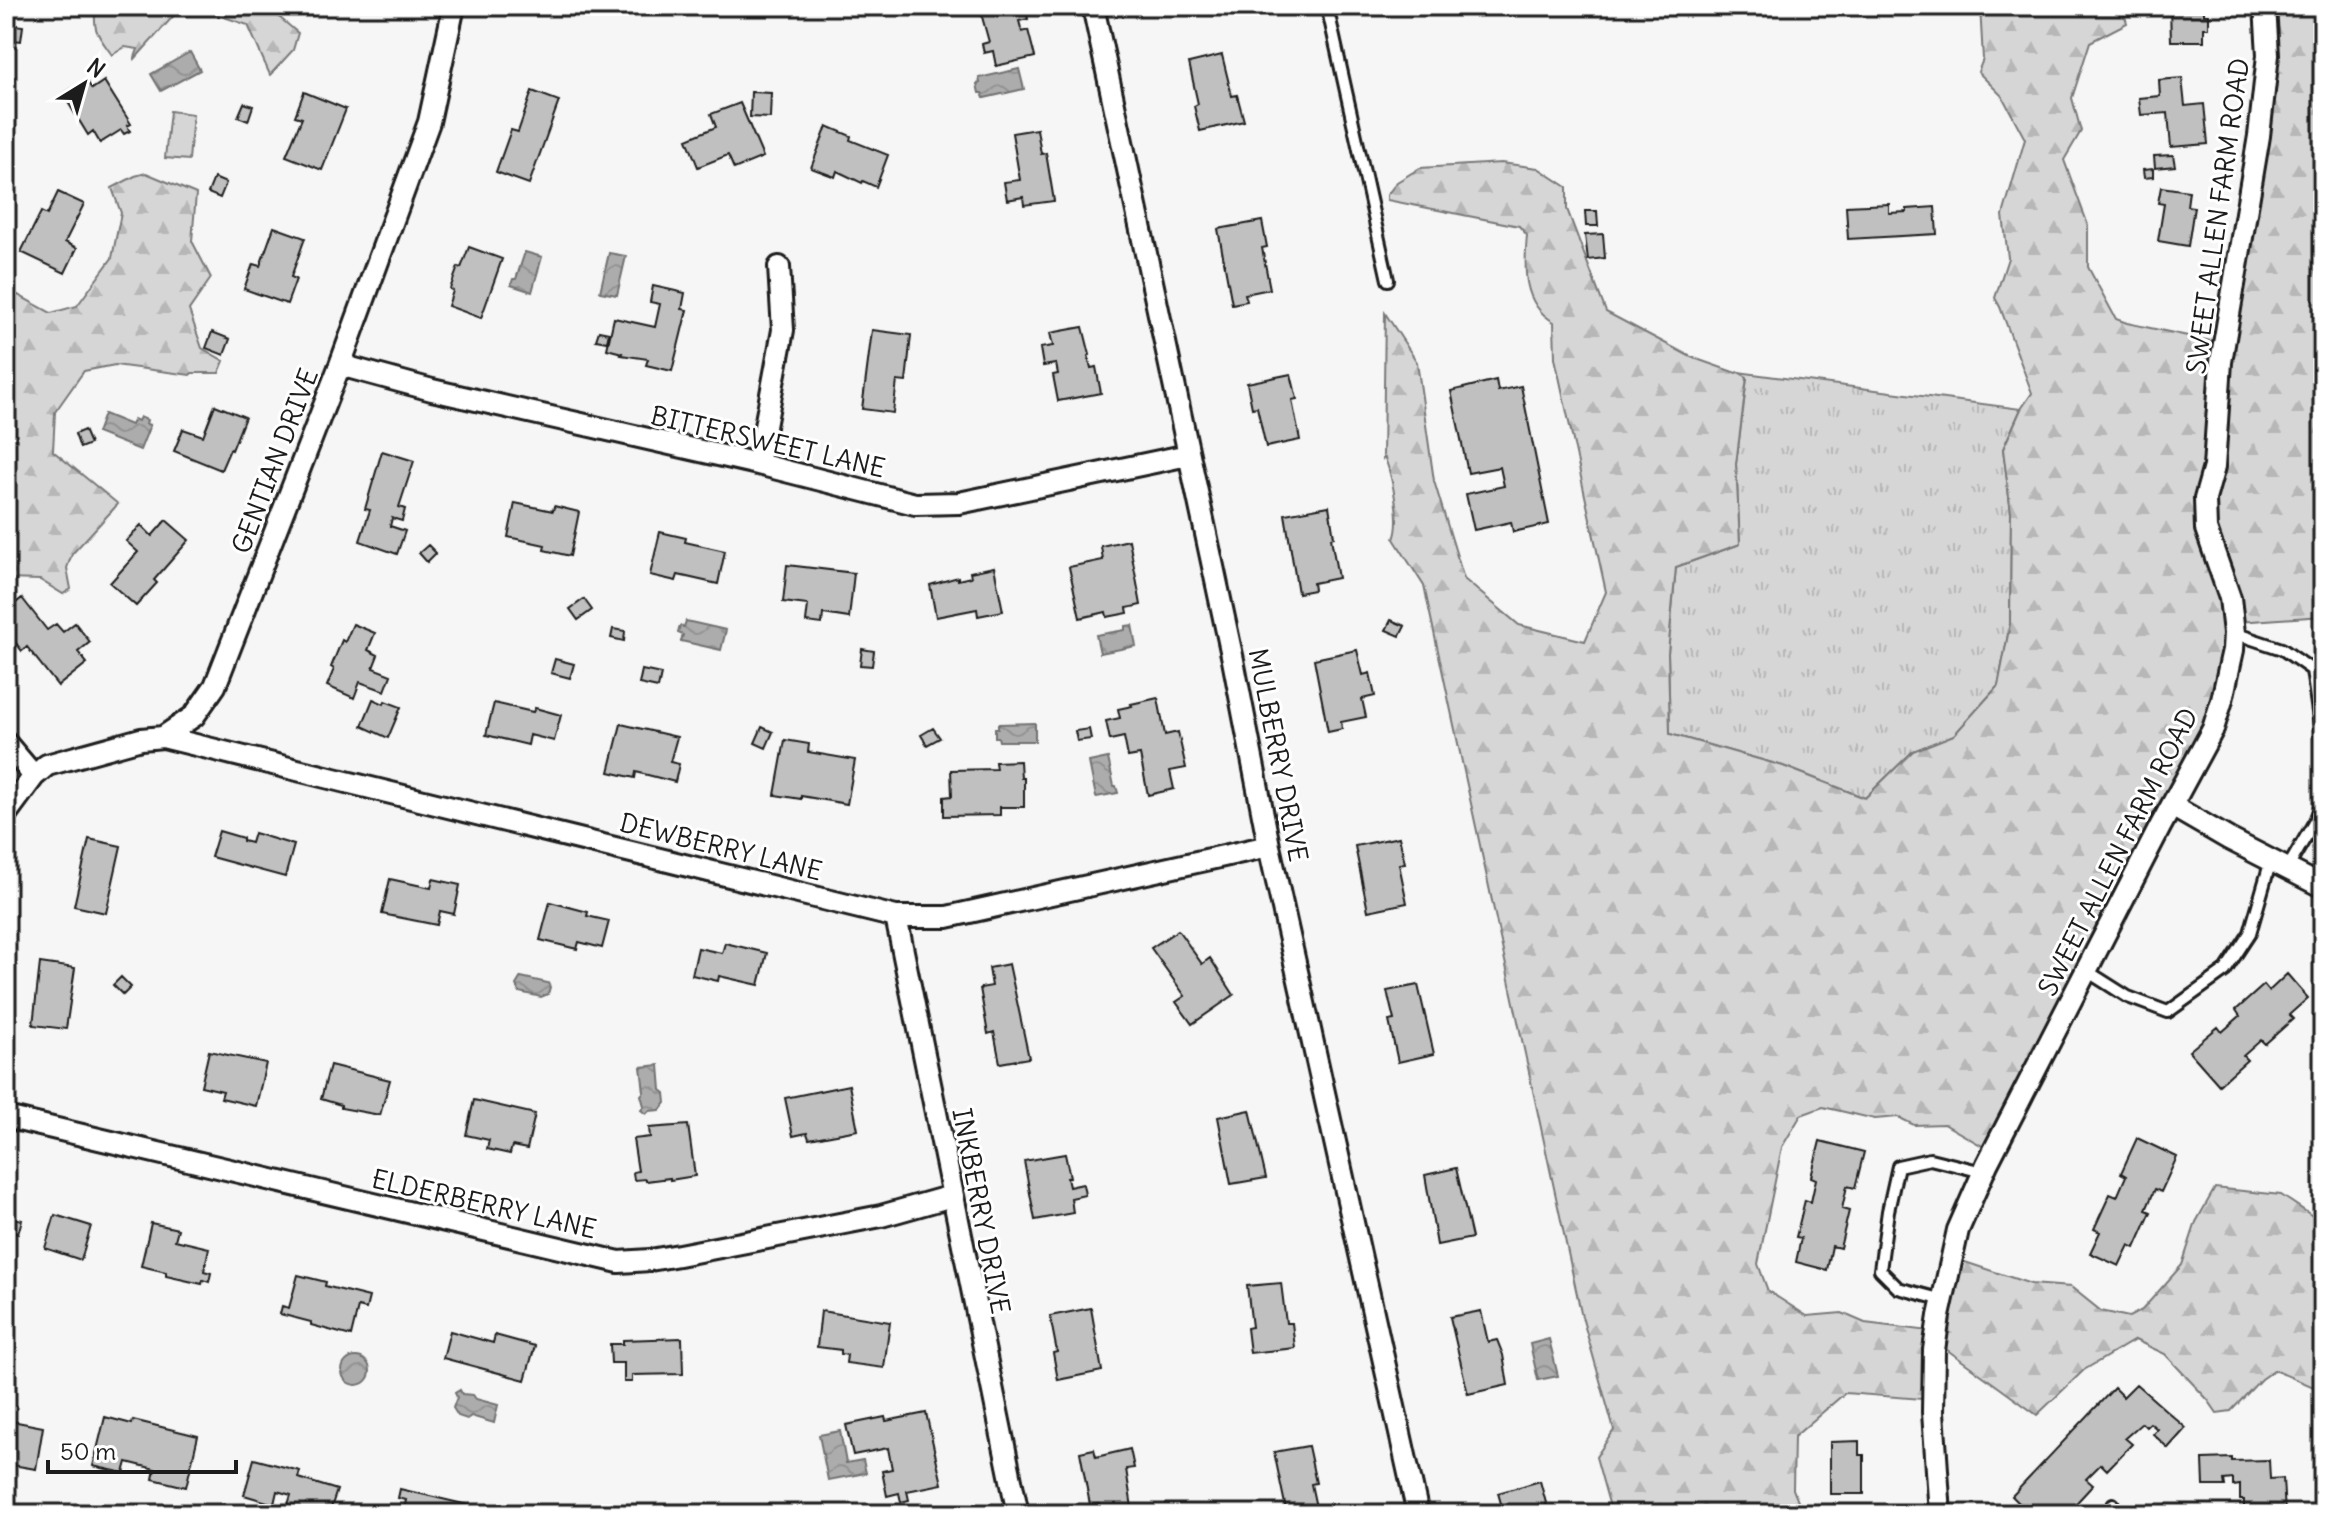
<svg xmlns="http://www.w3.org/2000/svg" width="2329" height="1520" font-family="Delius,sans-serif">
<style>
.grass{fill:url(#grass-tufts);stroke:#797979;stroke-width:2}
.forest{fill:url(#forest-firs);stroke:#797979;stroke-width:2}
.pitch{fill:#d6d6d6;stroke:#797979;stroke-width:2}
.water{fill:url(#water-waves);stroke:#727272;stroke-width:2}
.building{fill:#c0c0c0;stroke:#1c1c1c;stroke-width:2}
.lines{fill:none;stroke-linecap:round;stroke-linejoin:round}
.lane-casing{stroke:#1c1c1c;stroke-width:16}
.street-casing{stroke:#1c1c1c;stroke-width:26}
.lane{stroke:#fff;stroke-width:10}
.street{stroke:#fff;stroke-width:20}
.labels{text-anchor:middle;stroke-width:6;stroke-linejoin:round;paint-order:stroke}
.street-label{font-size:26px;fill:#1c1c1c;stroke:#fff}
</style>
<defs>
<pattern id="grass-tufts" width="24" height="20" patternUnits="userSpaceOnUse" patternTransform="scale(2)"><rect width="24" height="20" fill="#d6d6d6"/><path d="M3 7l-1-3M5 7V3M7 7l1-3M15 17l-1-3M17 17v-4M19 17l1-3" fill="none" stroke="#b7b7b7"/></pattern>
<pattern id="forest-firs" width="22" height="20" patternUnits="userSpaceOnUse" patternTransform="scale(2)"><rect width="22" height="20" fill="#d6d6d6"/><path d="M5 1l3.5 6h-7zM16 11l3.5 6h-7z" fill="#b7b7b7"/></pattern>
<pattern id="water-waves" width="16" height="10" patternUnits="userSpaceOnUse" patternTransform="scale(2)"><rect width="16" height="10" fill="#acacac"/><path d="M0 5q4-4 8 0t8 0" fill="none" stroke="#939393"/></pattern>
</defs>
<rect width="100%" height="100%" fill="#f6f6f6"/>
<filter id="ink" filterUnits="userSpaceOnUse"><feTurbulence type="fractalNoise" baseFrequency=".0125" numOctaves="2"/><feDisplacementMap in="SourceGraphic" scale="16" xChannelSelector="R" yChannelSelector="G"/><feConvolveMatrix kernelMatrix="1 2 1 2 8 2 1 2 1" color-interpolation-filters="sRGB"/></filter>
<g filter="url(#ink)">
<path class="grass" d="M1738 372 2021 409 2003 449 2011 513 2010 624 1998 686 1954 735 1913 751 1865 798 1783 766 1670 734 1668 653 1676 567 1740 544 1736 464 1747 378Z"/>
<path class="forest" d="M96 6H266L298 33 293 50 270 75 248 25 212 13H176L134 60 138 49 125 47 112 55C98 35 92 31 96 6Z
M1980 6H2122L2127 23 2090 42 2072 98 2081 131 2064 160 2088 225V267L2116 319 2127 323 2225 344 2268 6H2323V616L2238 622 2229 682 1993 1152 1944 1124 1914 1125 1898 1117 1875 1119 1823 1107 1801 1115 1782 1147 1758 1264 1768 1291 1807 1316 1842 1313 1865 1323 1929 1331 1956 1259 2031 1284 2071 1287 2101 1311 2129 1317 2142 1310 2182 1265 2196 1222 2215 1188 2281 1195 2323 1223V1391L2274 1370 2261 1379 2231 1411 2217 1413 2208 1400 2165 1354 2135 1340 2084 1370 2037 1415 1939 1344 1935 1400 1845 1393 1794 1437 1793 1489 1803 1514H1612L1596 1457 1614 1430 1581 1313 1424 586 1394 539C1402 521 1392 477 1385 458L1383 459 1385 313 1417 362 1434 481 1464 579 1519 625 1585 641 1606 592 1555 358 1554 322C1522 304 1524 268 1527 235L1519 226 1387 200V195L1397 182 1420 168 1501 163 1538 168 1567 187V209L1606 312 1691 357 1736 373 1738 372 1747 377 1736 464 1740 544 1676 567 1668 653 1670 734 1783 766 1865 798 1913 751 1954 735 1998 686 2010 624 2011 513 2003 449 2021 409 2032 393 2000 307 1995 298 2008 258 2003 215 2025 139 2002 96 1978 72 1983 59Z
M146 173 196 194 192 241 211 278 189 310 202 348 224 361 219 373H192L190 375 115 365 84 371 55 412 53 451 118 504 72 554 67 568 71 589 63 594 40 580 6 579V314L9 290 51 313 77 306 112 258 121 213 112 188 135 176Z"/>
<path class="pitch" d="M170 111 193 114 189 160 165 158Z"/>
<path class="water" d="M190 52 200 70 161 91 151 74Z
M1019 69 1024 89 984 98 982 93H979L977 84 980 83 979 78Z
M525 252 542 257 532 292 511 285 513 279H516Z
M609 253 626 256 617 295 600 292Z
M104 414 131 425 134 419 138 421 140 417 147 420 146 424 150 425 140 450 97 433Z
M686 621 726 630 721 650 681 641 683 635 678 633 680 626 684 627Z
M1132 625 1136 646 1100 653 1096 635 1125 630V626Z
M1035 723V741H999L998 737H995V728H998V724Z
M1108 758 1114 786H1116L1118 793 1096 797 1089 762Z
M521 977 548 983 550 987 548 994 541 997 519 992 516 985Z
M659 1065 661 1090 665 1093 666 1103 660 1110 649 1111 646 1114 641 1110 644 1106 641 1095 644 1092 641 1067Z
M1549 1339 1558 1376 1538 1380 1530 1344Z
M342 1371a14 14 0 1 1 28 0a14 14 0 1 1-28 0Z
M460 1390 462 1394 473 1395 476 1399 498 1405 494 1423 471 1416 467 1419 458 1416 453 1408 457 1397 455 1393Z
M840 1431 846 1463 863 1460 866 1473 828 1480 819 1435Z"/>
<path class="building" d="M979 6H1025L1028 19 1019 21 1022 32 1028 30 1035 57 996 66 993 51 984 53 982 44 989 42Z
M2204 6V14H2209V28H2204V41H2171L2170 7 2163 6Z
M6 24 23 26 21 41 6 39Z
M1222 55 1232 96 1237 95 1244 121 1200 131 1194 106 1198 104 1189 63Z
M2182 78 2185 106 2204 104 2208 144 2171 147 2168 113 2141 115 2139 98 2160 96 2159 80Z
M86 80 92 89 104 81 131 124 127 126 130 131 124 134 121 130 100 143 93 131 88 135 63 94Z
M532 91 559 101 529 184 496 172 511 130 518 132Z
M304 92 346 109 322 170 286 156 302 118 295 116Z
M751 92 771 93 770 118 750 117Z
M244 103 253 106 248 121 238 117Z
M740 103 763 157 734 169 728 155 698 167 687 139 716 127 711 114Z
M827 126 851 136 850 140 888 155 876 187 863 181 862 183 837 171 835 177 811 168Z
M1037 129 1041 154 1046 153 1054 201 1024 205 1023 197 1007 200 1004 182 1020 180 1012 133Z
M2173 155 2175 166 2155 168 2154 156Z
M2153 169V177L2144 178 2143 170Z
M214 178 226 183 220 198 208 193Z
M2161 187 2189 191 2187 206 2194 207 2188 246 2158 241 2164 204 2158 203Z
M58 192 84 204 65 242 77 248 65 273 21 252 41 212 47 215Z
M1889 204V213L1907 212V209L1935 207 1937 234 1848 239 1846 206Z
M1585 211H1597L1598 226H1586Z
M1262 221 1267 247 1262 248 1270 289 1245 294 1247 301 1232 304 1218 229Z
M274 227 305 238 291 277 296 279 287 304 244 289 253 264 260 266Z
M1603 234 1605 258 1588 260 1585 235Z
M469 247 502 259 481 318 448 306 453 291 450 289 458 267 461 268Z
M653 286 685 293 682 309 687 310 672 371 646 365 648 359 621 355 622 353 607 349 614 318 655 327 660 304 650 302Z
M1083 327 1090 355 1088 356 1091 368 1096 367 1101 393 1058 401 1053 375 1058 374 1056 364 1043 366 1040 348 1053 346 1050 333Z
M872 330 911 335 906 382 897 381 893 413 862 409Z
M599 331 609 333 607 342 596 340Z
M212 332 230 339 224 355 206 348Z
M1291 374 1297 399 1292 400 1300 440 1266 447 1257 407 1252 408 1247 383Z
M1496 380 1498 391 1521 386 1549 524 1513 532 1511 522 1474 530 1466 494 1504 486 1500 467 1468 473 1451 391Z
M215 405 245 417 232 450 230 449 221 470 174 451 183 429 203 436Z
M84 430 90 444 80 448 75 434Z
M382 451 414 461 399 507 405 509 402 521 392 518 390 526 405 531 397 554 360 541 370 510 365 509Z
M515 503 553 511 554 506 579 512 570 556 544 550 545 545 508 537Z
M1329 506 1334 537 1331 538 1338 578 1313 583 1314 590 1298 593 1285 514Z
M6 509 14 518 8 523 6 521Z
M166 520 189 540 154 580 157 583 136 606 110 583 138 552 126 541 141 525 152 536Z
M660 532 686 538 685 542 725 551 718 584 678 575 676 581 650 575Z
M1129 540 1141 605 1127 608 1128 613 1107 617 1106 612 1080 618 1069 567 1103 560 1101 546Z
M428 545 436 553 427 562 419 553Z
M787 565 854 573 849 618 823 614 822 624 806 622 808 605 783 602Z
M994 567 1003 611 978 616 977 609 936 617 930 585 958 577V580L971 577 970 572Z
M22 598 47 630 56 624 63 632 75 623 90 642 78 652 87 663 58 686 27 647 22 651 6 630V611Z
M584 599 592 610 578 620 570 609Z
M1391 620 1405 626 1400 636 1386 630Z
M353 624 375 633 368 650 378 655 373 668 391 675 385 691 360 682 354 698 327 686 334 669 331 667 342 640 345 642Z
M613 629 625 631 624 641 611 638Z
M862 649 874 651 872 666 860 665Z
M1357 650 1363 675 1370 673 1375 696 1362 699 1366 717 1341 722 1342 729 1328 732 1314 659Z
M555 659 574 664 570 678 551 673Z
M642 670 661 674 658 688 639 684Z
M1158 698 1165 735 1178 732 1186 768 1170 771 1174 789 1148 795 1140 755 1128 757 1124 737 1110 740 1106 721 1120 718 1118 709 1132 706 1131 704Z
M373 699 384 704 385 701 401 707 388 738 362 726Z
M494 703 533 712 535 708 561 715 554 741 530 735 528 745 486 735Z
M621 724 677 737 670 762 679 764 675 782 636 772 635 778 609 772Z
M762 727 773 732 766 748 755 743Z
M933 728 940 738 927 745 921 735Z
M1089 729 1091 739 1077 741 1075 731Z
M785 740 809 744 808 752 855 760 847 804 801 796V799L775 795Z
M1020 761 1021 778H1024V807H1000V815L944 816V797L952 796 951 770 996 769 995 762Z
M219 831 243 838V841L251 843 254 833 294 845 285 877 211 857Z
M1399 837 1405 863 1399 864 1407 903 1368 911 1355 846Z
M89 839 121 846 106 913 74 906Z
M390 879 431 888 433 879 460 885 454 914 440 911 437 925 382 914Z
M550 902 588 912 587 916 609 921 602 948 579 942 577 949 540 940Z
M1178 930 1202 964 1210 958 1234 995 1192 1024 1176 1002 1185 996 1151 948Z
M725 943 767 953 759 985 719 976 718 981 692 975 698 948 722 953Z
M40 963 75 968 66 1029 33 1025Z
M1009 964 1029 1058 1000 1063 994 1032 988 1034 980 988 992 986 989 968Z
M2287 974 2308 998 2289 1015 2293 1019 2265 1044 2261 1040 2243 1056 2247 1060 2219 1085 2189 1051 2218 1027 2222 1032 2240 1016 2236 1010 2264 985 2269 991Z
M121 977 131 987 123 995 113 985Z
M1418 985 1434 1054 1398 1062 1389 1021 1394 1020 1387 991Z
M209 1051 266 1063 256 1106 221 1098 223 1091 201 1086Z
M330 1065 390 1080 380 1115 341 1108V1105L321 1099Z
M849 1085 858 1130 809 1139 807 1133 793 1136 785 1098Z
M474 1100 535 1114 527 1149 512 1146 510 1154 487 1149 489 1140 466 1135Z
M1250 1110 1266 1178 1231 1184 1218 1117Z
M688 1125 695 1176 670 1180V1178L646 1181V1179L634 1180 633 1172 638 1171 633 1139 650 1137 649 1128Z
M2137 1138 2177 1157 2161 1192 2155 1189 2146 1210 2151 1212 2135 1248 2129 1245 2119 1266 2090 1253 2100 1232 2094 1229 2110 1194 2117 1197 2126 1176 2121 1173Z
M1820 1141 1864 1152 1855 1188 1847 1186 1842 1209 1849 1211 1840 1248 1832 1246 1827 1270 1796 1262 1801 1238 1796 1237 1805 1200 1811 1202 1816 1179 1811 1177Z
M1065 1154 1070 1177 1067 1178 1069 1187 1083 1184 1085 1195 1071 1198 1073 1213 1035 1220 1024 1161Z
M1456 1168 1472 1238 1437 1245 1425 1175Z
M55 1215 91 1226 81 1260 45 1248Z
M10 1217 22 1220 18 1234 6 1230Z
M151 1223 178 1229 175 1240 209 1248 204 1271 211 1273 209 1282 203 1280 202 1284 166 1276V1272L141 1266Z
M298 1275 326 1282 325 1286 369 1297 366 1309 358 1307 351 1336 311 1325V1322L280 1314 282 1306 289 1308Z
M1281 1283 1286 1323H1292L1295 1348 1250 1353 1247 1328 1252 1327 1247 1286Z
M1091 1308 1102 1371 1058 1380 1053 1353 1057 1352 1050 1316Z
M821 1311 890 1322 884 1368 846 1363 847 1355 841 1354V1350L817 1347Z
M1481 1311 1488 1342 1497 1340 1503 1355 1508 1385 1468 1394 1450 1317Z
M450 1331 493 1343 495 1335 535 1346 525 1380 443 1358Z
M682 1338 683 1374 632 1375V1382H624V1363H611L610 1344H623V1340Z
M2136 1384 2186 1428 2168 1448 2153 1434 2157 1429 2150 1423 2146 1427 2142 1423 2125 1438 2132 1444 2107 1470 2101 1464 2086 1479 2093 1485 2068 1512 2061 1505 2053 1514H2014L2022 1506 2012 1496 2114 1388 2123 1397Z
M926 1413 942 1484 907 1491 909 1500 901 1502 899 1493 887 1496 882 1471 892 1469 888 1448 853 1455 846 1425 885 1417 886 1421Z
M105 1417 132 1424 133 1420 198 1436 186 1487 153 1479 155 1469 127 1462 124 1473 93 1466Z
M12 1421 43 1427 36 1469 6 1464V1428L11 1429Z
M1859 1441V1455H1864V1494H1830V1442Z
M1308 1446 1316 1483 1311 1484 1317 1512 1287 1514 1274 1452Z
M1094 1449 1096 1457 1130 1449 1134 1468 1126 1469 1133 1514H1101L1099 1504 1090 1505 1080 1452Z
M2232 1458V1461L2269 1460 2270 1479 2283 1478 2285 1514H2236V1508H2244V1500H2240V1485L2233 1486V1479L2224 1480 2225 1486H2204L2203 1459Z
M254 1459 300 1471 298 1478 337 1490 329 1514H306L287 1508 291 1495 277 1491 274 1504 244 1495Z
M1540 1481 1549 1514H1504L1498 1493Z
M400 1489 472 1506 470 1514H403L406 1500 398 1498Z"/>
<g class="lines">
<defs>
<path id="lane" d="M1327 6 1388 280
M2234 633 2282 649 2312 670 2323 747
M2287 869 2315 821 2323 800
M2087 971 2128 997 2168 1012 2225 971 2250 933 2271 860
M1943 1300 1898 1288 1880 1270 1888 1211 1898 1166 1930 1159 1983 1172
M2113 1504 2116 1514"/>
<path id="street" d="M1093 6 1233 660 1269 846 1418 1514
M340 365 432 390 758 464 915 504 959 503 1188 455
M758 464 783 330 779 267
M163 737 896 917H947L1269 846
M6 743 34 776
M2172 806 2229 839 2323 887
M6 814 34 776 47 765 141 739 163 737 194 716 215 686 340 365 429 122 454 6
M896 917 1018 1514
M6 1117 619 1262 650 1260 679 1255 881 1216 952 1196
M1940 1514 1933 1412 1934 1350 1939 1316 1958 1230 1987 1164 2160 827 2213 729 2222 700 2233 650 2234 633 2230 598 2206 529 2205 499 2214 467 2221 362 2259 136 2268 55 2265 6"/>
</defs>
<use href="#lane" class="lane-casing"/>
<use href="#street" class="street-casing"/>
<use href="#lane" class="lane"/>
<use href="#street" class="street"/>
</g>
</g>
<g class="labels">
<g class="street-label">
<text transform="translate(2218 216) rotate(-82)" y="9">SWEET ALLEN FARM ROAD</text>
<text transform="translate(768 442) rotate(13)" y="9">BITTERSWEET LANE</text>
<text transform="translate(275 461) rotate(-69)" y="9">GENTIAN DRIVE</text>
<text transform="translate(1278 755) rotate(79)" y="9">MULBERRY DRIVE</text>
<text transform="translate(721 847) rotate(14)" y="9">DEWBERRY LANE</text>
<text transform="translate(2118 852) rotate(-63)" y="9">SWEET ALLEN FARM ROAD</text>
<text transform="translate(484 1204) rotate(13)" y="9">ELDERBERRY LANE</text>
<text transform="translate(981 1211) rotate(79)" y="9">INKBERRY DRIVE</text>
</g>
</g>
<rect width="2329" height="1520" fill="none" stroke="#fff" stroke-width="32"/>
<rect x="16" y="16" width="2297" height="1488" fill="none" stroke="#1c1c1c" stroke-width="3" filter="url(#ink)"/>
<g transform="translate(84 84) rotate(37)" stroke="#ffffff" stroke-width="6" paint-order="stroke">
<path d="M0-6L14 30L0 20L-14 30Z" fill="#1c1c1c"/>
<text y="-12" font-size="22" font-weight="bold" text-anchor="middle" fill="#1c1c1c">N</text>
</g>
<path d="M48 1460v12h188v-12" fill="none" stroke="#1c1c1c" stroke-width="4"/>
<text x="60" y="1460" font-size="24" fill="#1c1c1c" stroke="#ffffff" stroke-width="6" paint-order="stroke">50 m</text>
</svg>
